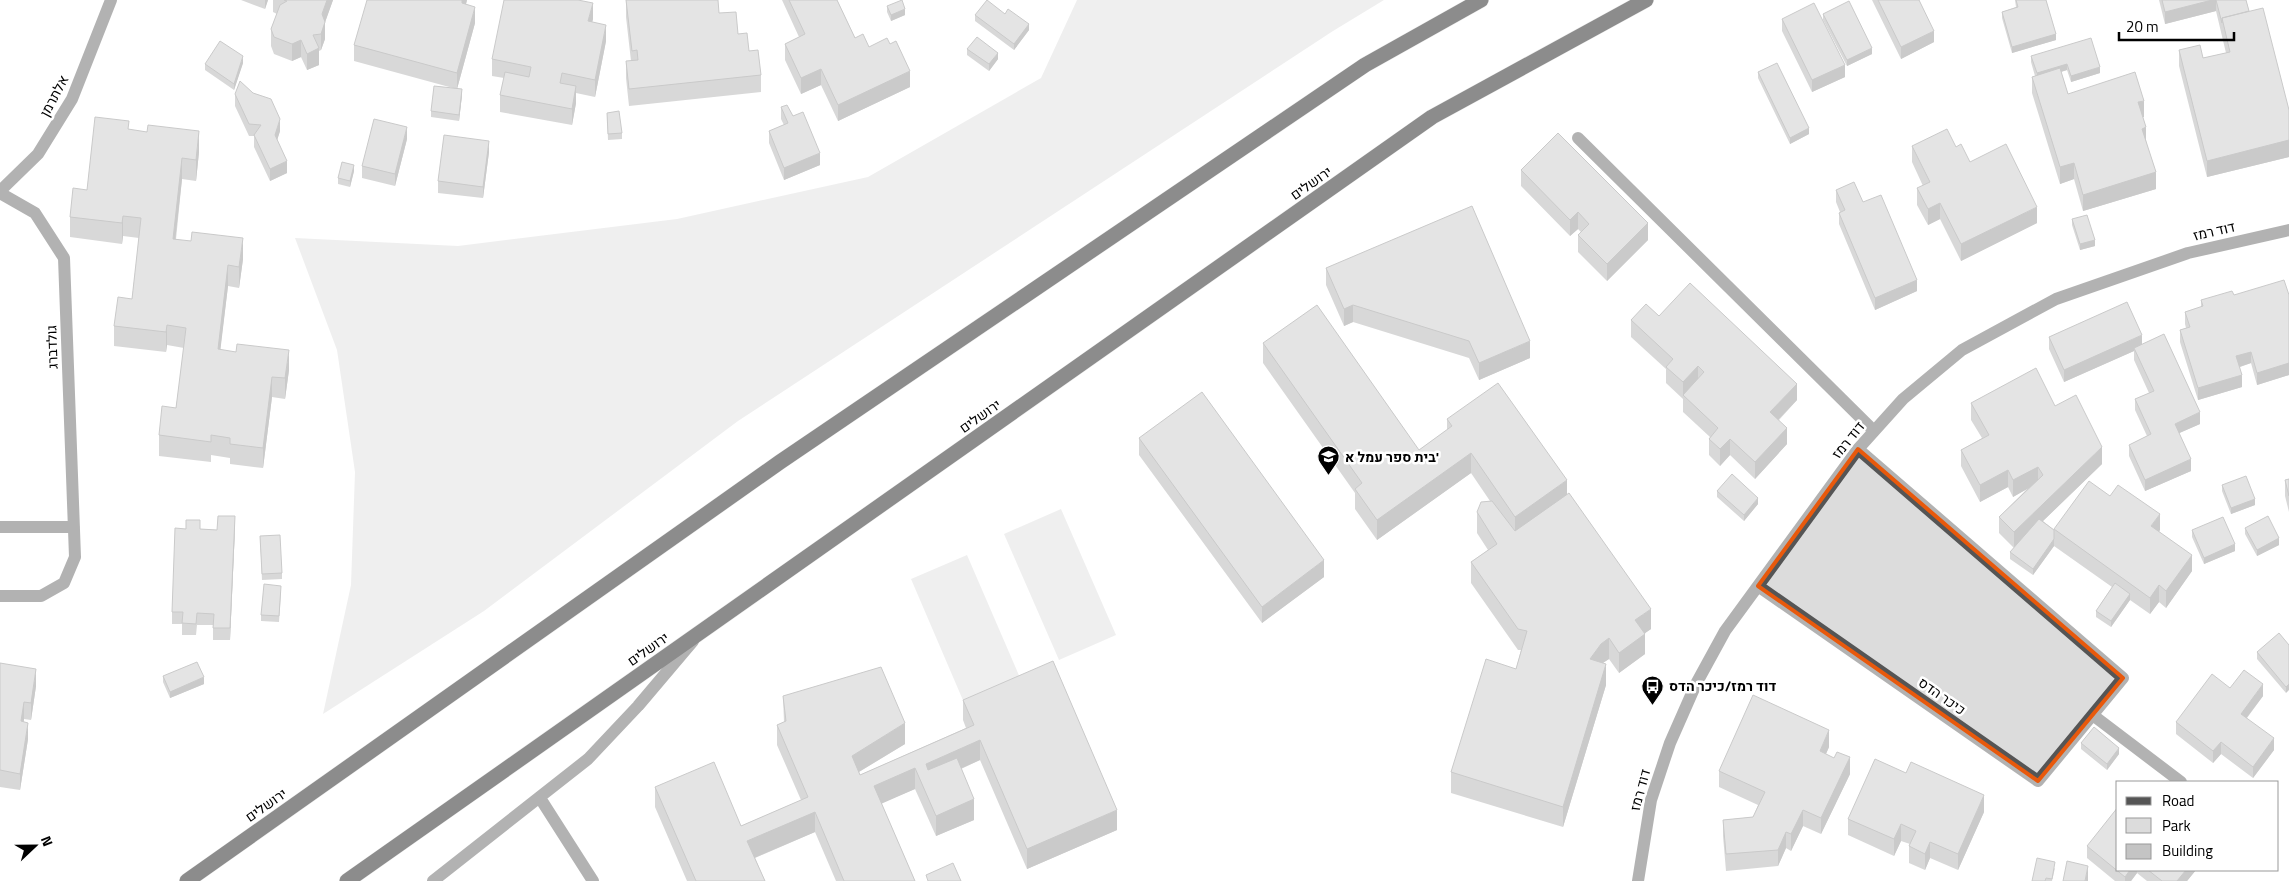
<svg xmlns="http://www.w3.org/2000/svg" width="2289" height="881" font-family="'Titillium Web',Heebo,sans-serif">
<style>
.green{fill:#dcdcdc}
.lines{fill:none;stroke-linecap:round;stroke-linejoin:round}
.highway-casing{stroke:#dbdbdb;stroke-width:16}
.minor{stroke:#555;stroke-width:12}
.highway{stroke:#000;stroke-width:15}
.wall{fill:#a9a9a9}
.shaded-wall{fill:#898989}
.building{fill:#c4c4c4;stroke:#898989}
.marked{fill:none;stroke:#e8590c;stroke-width:4;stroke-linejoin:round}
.labels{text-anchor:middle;stroke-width:5;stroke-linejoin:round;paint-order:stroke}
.street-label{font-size:14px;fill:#000;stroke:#fff}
.poi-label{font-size:14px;font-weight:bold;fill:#000;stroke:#fff;text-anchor:start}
</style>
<rect width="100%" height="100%" fill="#fff"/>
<path class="green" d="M1077 0H1384L1333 31 738 421 484 611 323 714 351 585 355 472 337 350 295 238 458 246 677 219 868 177 1041 78Z
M1858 449 2123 678 2038 781 1758 586Z
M1061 509 1116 635 1059 660 1004 534Z
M967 555 1021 680 965 705 911 579Z"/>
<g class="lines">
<defs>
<path id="highway" d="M187 881 780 462 1365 65 1481 0
M347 881 1432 117 1646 0"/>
</defs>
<use href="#highway" class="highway-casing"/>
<path class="minor" d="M1578 138 1874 431
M0 191 38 154 72 99 111 0
M0 193 35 213 64 258 75 557 64 583 41 596H0
M0 527H74
M1758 586 2038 781 2123 678 1858 449
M2094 716 2181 782
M540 798 593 881
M433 881 588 759 638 706 693 641
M1638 881 1651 800 1670 743 1696 684 1725 631 1858 449 1903 399 1962 350 2056 299 2188 253 2289 230"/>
<use href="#highway" class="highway"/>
</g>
<path class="wall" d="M241 0H268L265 9Z
M273 0H333L325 22V39L321 50 319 51V65L307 70 301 57 292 61 274 54 271 46V29L277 14 273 12Z
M467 0 466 4 475 23 457 89 462 95 459 121 431 117V111L453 88 354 61V45Z
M626 0 719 13 738 34 749 51 761 75V92L629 106 626 78V61H631L626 17Z
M782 0H837L855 38 869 47 910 87 838 121 821 85 801 94 785 60V44L799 37Z
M1872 0H1919L1934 42 1901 59Z
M2015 0H2046L2056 40 2012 53 2002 18V12L2016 7Z
M2159 0H2246L2249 11 2289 110V157L2207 177 2179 66V50L2203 58 2226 53 2216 11 2165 24Z
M887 6 905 15 891 21 887 12Z
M1823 14 1872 54 1847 66 1823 20Z
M975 15 1029 30 1014 50 975 21Z
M593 19 592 22 606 41 595 97 576 93V103L572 125 500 112V95L504 78 492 76V59Z
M1782 19 1845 77 1812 92 1782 31Z
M967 49 998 59 989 71 967 55Z
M2031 56 2100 73 2071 82 2067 70 2061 72 2068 94 2144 117H2143L2146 140 2156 189 2083 211 2074 179 2060 184 2032 93V77L2035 76 2031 62Z
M243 63 234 90 205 70V64Z
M1758 72 1809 134 1790 144 1758 78Z
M235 94 280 131 277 140 287 173 270 181 254 147V136H249L235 106Z
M781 107 793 116 820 165 784 180 769 143V131L784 125 781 119Z
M607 113 622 133V139L608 140Z
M129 130 199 152 196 181 182 179 176 239 243 259 239 288 228 286 220 350 289 370 285 399 272 397 263 468 230 464V458L211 455V462L159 456V435L176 408 184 348 167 345 166 352 114 346V326L132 299 139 238 123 236 122 244 70 237V217L87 190Z
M407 139 395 186 362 178V166Z
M1912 146 1956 147 1970 162 2037 223 1961 261 1940 219 1928 225 1917 205V188L1923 186 1912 162Z
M489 152 483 198 438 193V181Z
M1521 170 1648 240 1607 281 1578 252V235L1581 232 1578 229 1570 236 1521 186Z
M354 171 350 187 338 184V178Z
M1836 190 1863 202 1917 291 1875 310 1839 224V213L1840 212 1836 202Z
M2072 219 2095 246 2080 250 2072 225Z
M1326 268 1530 358 1479 380 1469 358 1353 322 1344 326 1326 285Z
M2234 295H2289V375L2257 385 2251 363 2240 367 2242 387 2198 400 2180 342V330L2186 328 2185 324V312L2201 307V300Z
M1659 316 1797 400 1779 420 1787 444 1755 479 1730 455 1720 466 1709 455V439L1710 437 1683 412V399L1666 383V369L1631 337V320Z
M2049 337 2142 344 2200 424 2179 433 2191 471 2145 491 2129 456V445L2147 436 2135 410V399L2149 393 2134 360V351L2064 382 2049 349Z
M1263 343 1419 450 1447 430V419L1567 495 1651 629 1645 633V654L1619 673 1609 659 1603 663 1606 685 1563 827 1451 793V772L1516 669 1521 650H1518L1471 583V562L1488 550 1477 533V512L1490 501 1471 473 1377 540 1355 509V493L1263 363Z
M1971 403 2055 406 2102 464 2043 521 2054 530V529L2160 530 2159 531 2192 571 2166 608 2159 602 2150 614 2130 600 2111 627 2096 617V611L2112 587 2054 546 2033 575 2010 559V552L2014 548 1999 533V517L2028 488 2013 497 2008 487 1980 502 1961 466V450L1982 438 1971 420Z
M1139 438 1324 577 1262 623 1139 455Z
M2289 479V512L2285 496V480Z
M2222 485 2255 505 2231 514 2222 491Z
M1717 491 1758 504 1744 521 1717 497Z
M235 528 230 640H213V625H197L196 635H182V624H172V612L200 529 217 530Z
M2245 528 2279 545 2257 556 2245 534Z
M2192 530 2235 551 2204 564 2192 537Z
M260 536 282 573V579L262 580Z
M281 592 279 622 261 621V615Z
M2289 645 2286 693 2257 659V652Z
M0 663 36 686 31 720 24 719V722L28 739 20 790 0 787Z
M163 676 204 684 170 698 163 682Z
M2230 688 2263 696 2247 718 2274 750 2253 778 2221 754 2213 763 2176 734V722Z
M783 696 905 744 859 772 860 775 966 728 963 720V700L1117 830 1027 869 980 760 961 769 974 820 936 836 915 789 881 803 915 881H836L815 832 755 858 765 881H687L655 807V787L741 826 801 800 777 745V725L784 722Z
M2081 743 2119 754 2107 770 2081 749Z
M1829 747 1826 754 1850 774 1821 834 1803 826 1791 851 1786 848 1778 866 1726 871 1723 836V820L1753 817 1758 805 1719 787V771Z
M1984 812 1958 870 1930 858 1925 870 1909 863V846L1910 844 1901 841 1894 856 1848 835V819Z
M2087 846 2118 870H2196L2187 881H2147L2137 873 2131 881H2115L2087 858Z
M2055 868 2052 881H2032Z"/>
<path class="shaded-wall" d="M265 0H268L265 9Z
M327 0H333L322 31V14Z
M462 0H467L462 19Z
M2212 0H2216V11L2165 24V12Z
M593 3V19L588 38V21Z
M475 7V23L457 89V73Z
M905 9V15L891 21V15Z
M325 22V39L321 50V34Z
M1029 24V30L1014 50V44Z
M606 25V41L595 97V80Z
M1934 31V42L1901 59V47Z
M2056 34V40L2012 53V47Z
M301 40V57L292 61V44Z
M319 48V65L307 70V54Z
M1872 48V54L1847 66V60Z
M998 53V59L989 71V64Z
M243 56V63L234 90V84Z
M2067 64V70L2037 79V73Z
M1845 65V77L1812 92V80Z
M2100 67V73L2071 82V76Z
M821 69V85L801 94V78Z
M910 71V87L838 121V105Z
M576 86V103L572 125V109Z
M462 89V95L459 121V115Z
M2144 101V117L2138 119V102Z
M280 119V131L275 147V135Z
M407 127V139L395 186V174Z
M2146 127V144L2142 129Z
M1809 128V134L1790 144V138Z
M199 131V152L196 181V160Z
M2289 140V157L2207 177V161Z
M489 141V152L483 198V187Z
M820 153V165L784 180V168Z
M182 158V179L173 259V239Z
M287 161V173L270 181V169Z
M2074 163V179L2060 184V167Z
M354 165V171L350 187V181Z
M2156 172V189L2083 211V195Z
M1940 203V219L1928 225V209Z
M2037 207V223L1961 261V244Z
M1578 212V229L1570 236V220Z
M123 216V236L122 244V223Z
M1648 223V240L1607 281V264Z
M243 238V259L239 288V267Z
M2095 240V246L2080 250V244Z
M228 265V286L218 370V349Z
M1917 280V291L1875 310V298Z
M1353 305V322L1344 326V309Z
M167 325V345L166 352V332Z
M2142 335V347L2134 348V351L2064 382V370Z
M1530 341V358L1479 380V363Z
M289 350V370L285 399V378Z
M2251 352V363L2236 368V356Z
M2289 363V375L2257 385V373Z
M1698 366V383L1683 395V399V382Z
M2242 375V387L2198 400V388Z
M272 377V397L263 468V448Z
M1797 384V400L1770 428V412Z
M2200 412V424L2175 435V424Z
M1787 428V444L1755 479V462Z
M1730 439V455L1720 466V449Z
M2102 447V464L2014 549V532Z
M1471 453V473L1377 540V520Z
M2191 459V471L2145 491V480Z
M2038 467V483L2013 497V480Z
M2008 470V487L1980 502V485Z
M1567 480V501L1515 537V517Z
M1758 498V504L1744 521V515Z
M2255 499V505L2231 514V508Z
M2160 514V530L2151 543V526Z
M235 516V528L230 640V628Z
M2279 538V545L2257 556V550Z
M2054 539V546L2033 575V569Z
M2235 544V551L2204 564V558Z
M2192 555V571L2166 608V591Z
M1324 560V577L1262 623V607Z
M2159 585V602L2150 614V598Z
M2130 594V600L2111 627V621Z
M1651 609V629L1635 640V620Z
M1645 634V654L1619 673V653Z
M1609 638V659L1601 664 1590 659 1601 644Z
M1606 664V685L1563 827V807Z
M36 669V686L31 720V703Z
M204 677V684L170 698V692Z
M2263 684V696L2241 725V714Z
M2289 684V690L2286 693V687Z
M24 702V719L21 738V721Z
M28 723V739L20 790V774Z
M905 723V744L852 776V756Z
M1829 730V747L1820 767V751Z
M2274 738V750L2253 778V767Z
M980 740V760L926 784V764Z
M2221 742V754L2213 763V751Z
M2119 748V754L2107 770V764Z
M1850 757V774L1821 834V818Z
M915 768V789L874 807V786Z
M1984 795V812L1958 870V854Z
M974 799V820L936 836V816Z
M1117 810V830L1027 869V849Z
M1803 810V826L1791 851V834Z
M815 812V832L747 861V841Z
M1901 824V841L1894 856V839Z
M1786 832V848L1778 866V850Z
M1930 842V858L1925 870V854Z
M2088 866V881H2085Z
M2130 870H2137V873L2131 881H2125V877Z
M2186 870H2196L2187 881H2177Z"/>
<path class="building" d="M284 0H327L322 14 325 22 321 34 313 35 319 48 307 54 301 40 292 44 274 37 271 29 280 5 287 1Z
M367 0H462V3L475 7 457 73 354 45Z
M504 0H578L593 3 588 21 606 25 595 80 562 73 560 83 576 86 572 109 500 95 505 72 529 77 531 67 492 59Z
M626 0H718L719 13 736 12 738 34 747 33 749 51 758 50 761 75 629 89 626 61 638 60 637 50 632 51Z
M789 0H837L855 38 863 34 869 47 887 38 890 44 896 41 910 71 838 105 821 69 801 78 785 44 805 34Z
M902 0 905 9 891 15 887 6Z
M987 0 1005 14 1008 9 1029 24 1014 44 975 15Z
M1878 0H1919L1934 31 1901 47Z
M2016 0H2046L2056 34 2012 47 2002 12 2018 7Z
M2162 0H2212L2165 12Z
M2216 0H2246L2249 11 2222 18V23Z
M1849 1 1872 48 1847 60 1823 14Z
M1814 3 1845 65 1812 80 1782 19Z
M2263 8 2289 110V140L2207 161 2179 50 2200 45 2203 58 2230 52 2222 18Z
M977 37 998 53 989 64 967 49Z
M2091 38 2100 67 2071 76 2067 64 2037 73 2031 56Z
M220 41 243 56 234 84 205 64Z
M1777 63 1809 128 1790 138 1758 72Z
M2060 68 2068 94 2135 72 2144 101 2138 102 2146 127 2142 129 2156 172 2083 195 2074 163 2060 167 2032 77Z
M240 81 253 93 271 99 280 119 275 135 287 161 270 169 254 135 261 125 249 124 235 94Z
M434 86 462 89 459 115 431 111Z
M787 105 793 116 803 112 820 153 784 168 769 131 788 123 781 107Z
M619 111 622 133 608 134 607 113Z
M95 117 129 121 128 129 147 132 148 125 199 131 196 160 182 158 173 239 191 241 192 232 243 238 239 267 228 265 218 349 236 352 237 344 289 350 285 378 272 377 263 448 230 444V438L211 435V442L159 435 162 406 176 408 186 328 167 325 166 332 114 326 118 297 132 299 141 218 123 216 122 223 70 217 73 188 87 190Z
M374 119 407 127 395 174 362 166Z
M1947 129 1956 147 1961 144 1970 162 2006 144 2037 207 1961 244 1940 203 1928 209 1917 188 1930 182 1912 146Z
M1558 133 1648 223 1607 264 1578 235 1589 224 1578 212 1570 220 1521 170Z
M444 135 489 141 483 187 438 181Z
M342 162 354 165 350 181 338 178Z
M1854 182 1863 202 1881 195 1917 280 1875 298 1839 213 1845 210 1836 190Z
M1472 206 1530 341 1479 363 1469 341 1353 305 1344 309 1326 268Z
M2087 215 2095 240 2080 244 2072 219Z
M2284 280 2289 295V363L2257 373 2251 352 2236 356 2242 375 2198 388 2180 330 2190 327 2185 312 2203 306 2201 300 2232 291 2234 295Z
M1690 283 1797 384 1770 412 1787 428 1755 462 1730 439 1720 449 1709 439 1718 428 1683 395 1704 372 1698 366 1683 382 1666 367 1673 359 1631 320 1646 304 1659 316Z
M2127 302 2142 335 2064 370 2049 337Z
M1317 305 1419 450 1452 426 1447 419 1498 383 1567 480 1515 517 1471 453 1377 520 1355 489 1362 483 1263 343Z
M2164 334 2200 412 2175 424 2191 459 2145 480 2129 445 2151 434 2135 399 2154 391 2134 348Z
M2036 368 2055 406 2076 395 2102 447 2014 532 1999 517 2043 475 2038 467 2013 480 2008 470 1980 485 1961 450 1989 435 1971 403Z
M1202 392 1324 560 1262 607 1139 438Z
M1732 474 1758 498 1744 515 1717 491Z
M2246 476 2255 499 2231 508 2222 485Z
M2289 479V496L2285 480Z
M2089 481 2110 496 2118 485 2160 514 2151 526 2192 555 2166 591 2159 585 2150 598 2054 529Z
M1569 493 1651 609 1635 620 1645 634 1619 653 1609 638 1601 644 1590 659 1606 664 1563 807 1451 772 1486 659 1516 669 1527 631 1518 629 1471 562 1497 544 1477 512 1481 502 1492 501 1515 531Z
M218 516H235L230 628H213L214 614 197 613 196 624 182 623 183 612H172L175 528 186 529V520H200V529L217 530Z
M2268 516 2279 538 2257 550 2245 528Z
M2223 517 2235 544 2204 558 2192 530Z
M2039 519 2054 530V539L2033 569 2010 552Z
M280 535 282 573 262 574 260 536Z
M2115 583 2130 594 2111 621 2096 611Z
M264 584 281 586 279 616 261 615Z
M2279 633 2289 645V684L2286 687 2257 652Z
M1053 661 1117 810 1027 849 980 740 926 764 928 770 957 758 974 799 936 816 915 768 874 786 915 881H844L815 812 747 841 765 881H696L655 787 714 762 741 826 808 797 777 725 786 721 783 696 881 667 905 723 852 756 860 775 974 725 963 700Z
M197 662 204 677 170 692 163 676Z
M0 663 36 669 31 703 24 702 21 721 28 723 20 774 0 770Z
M2244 670 2263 684 2241 714 2274 738 2253 767 2221 742 2213 751 2176 722 2212 674 2230 688Z
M1753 695 1829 730 1820 751 1834 758 1837 752 1850 757 1821 818 1803 810 1791 834 1786 832 1778 850 1726 854 1723 820 1753 817 1765 792 1719 771Z
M2094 727 2119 748 2107 764 2081 743Z
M1875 759 1906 773 1911 762 1984 795 1958 854 1930 842 1925 854 1909 846 1916 831 1901 824 1894 839 1848 819Z
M2118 807V870H2130L2125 877 2087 846Z
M2037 858 2055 862 2052 879 2046 878 2045 881H2032Z
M2067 861 2088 866 2085 881H2063Z
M953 863 961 881H928L926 875Z
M2148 870H2186L2177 881H2162Z"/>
<path d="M0 0H2289V881H0ZM1858 449 2123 678 2038 781 1758 586Z" fill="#fff" fill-opacity=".55" fill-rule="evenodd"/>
<path class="marked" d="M1858 449 2123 678 2038 781 1758 586Z"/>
<defs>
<symbol id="school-pin" viewBox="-11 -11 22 30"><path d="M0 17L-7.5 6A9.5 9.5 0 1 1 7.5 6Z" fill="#000" stroke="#fff"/><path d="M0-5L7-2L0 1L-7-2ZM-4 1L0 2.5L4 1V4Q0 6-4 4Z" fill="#fff"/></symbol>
<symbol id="bus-pin" viewBox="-11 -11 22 30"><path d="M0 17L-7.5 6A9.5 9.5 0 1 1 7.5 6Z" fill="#000" stroke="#fff"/><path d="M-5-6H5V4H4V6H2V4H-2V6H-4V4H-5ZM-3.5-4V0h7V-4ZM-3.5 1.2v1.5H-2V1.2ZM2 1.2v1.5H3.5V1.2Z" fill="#fff"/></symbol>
</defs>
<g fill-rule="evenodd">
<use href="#school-pin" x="1316" y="444" width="25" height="34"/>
<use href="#bus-pin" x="1640" y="674" width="25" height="34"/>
</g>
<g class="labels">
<g class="street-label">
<text transform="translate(54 96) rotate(-62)" y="5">אלתרמן</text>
<text transform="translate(1311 183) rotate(-35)" y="5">ירושלים</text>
<text transform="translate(2214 231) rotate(-13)" y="5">דוד רמז</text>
<text transform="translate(52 347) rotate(-92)" y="5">גולדברג</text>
<text transform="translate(980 416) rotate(-35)" y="5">ירושלים</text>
<text transform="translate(1848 440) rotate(-51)" y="5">דוד רמז</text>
<text transform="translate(648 649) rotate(-35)" y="5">ירושלים</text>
<text transform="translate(1942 696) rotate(35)" y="5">כיכר הדס</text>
<text transform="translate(1640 790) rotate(-75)" y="5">דוד רמז</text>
<text transform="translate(266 805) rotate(-35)" y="5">ירושלים</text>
</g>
<g class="poi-label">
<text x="1345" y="462">בית ספר עמל א'</text>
<text x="1669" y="691">דוד רמז/כיכר הדס</text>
</g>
</g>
<rect x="2116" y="781" width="162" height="90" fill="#ffffff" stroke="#999999"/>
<rect x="2126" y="797" width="25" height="8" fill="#555555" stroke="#999999"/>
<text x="2162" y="806" font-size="15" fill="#000000">Road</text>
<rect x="2126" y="818" width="25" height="15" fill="#dcdcdc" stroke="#999999"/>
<text x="2162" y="831" font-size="15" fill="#000000">Park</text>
<rect x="2126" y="844" width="25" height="15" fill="#c4c4c4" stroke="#999999"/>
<text x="2162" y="856" font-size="15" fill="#000000">Building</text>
<g transform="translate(35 846) rotate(68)" stroke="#ffffff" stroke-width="4" paint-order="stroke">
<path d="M0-4L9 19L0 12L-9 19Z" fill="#000000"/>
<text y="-8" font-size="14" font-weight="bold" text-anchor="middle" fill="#000000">N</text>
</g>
<path d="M2119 32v8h115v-8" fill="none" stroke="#000000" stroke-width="2.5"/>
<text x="2126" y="32" font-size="15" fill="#000000" stroke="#ffffff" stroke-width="4" paint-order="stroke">20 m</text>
</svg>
